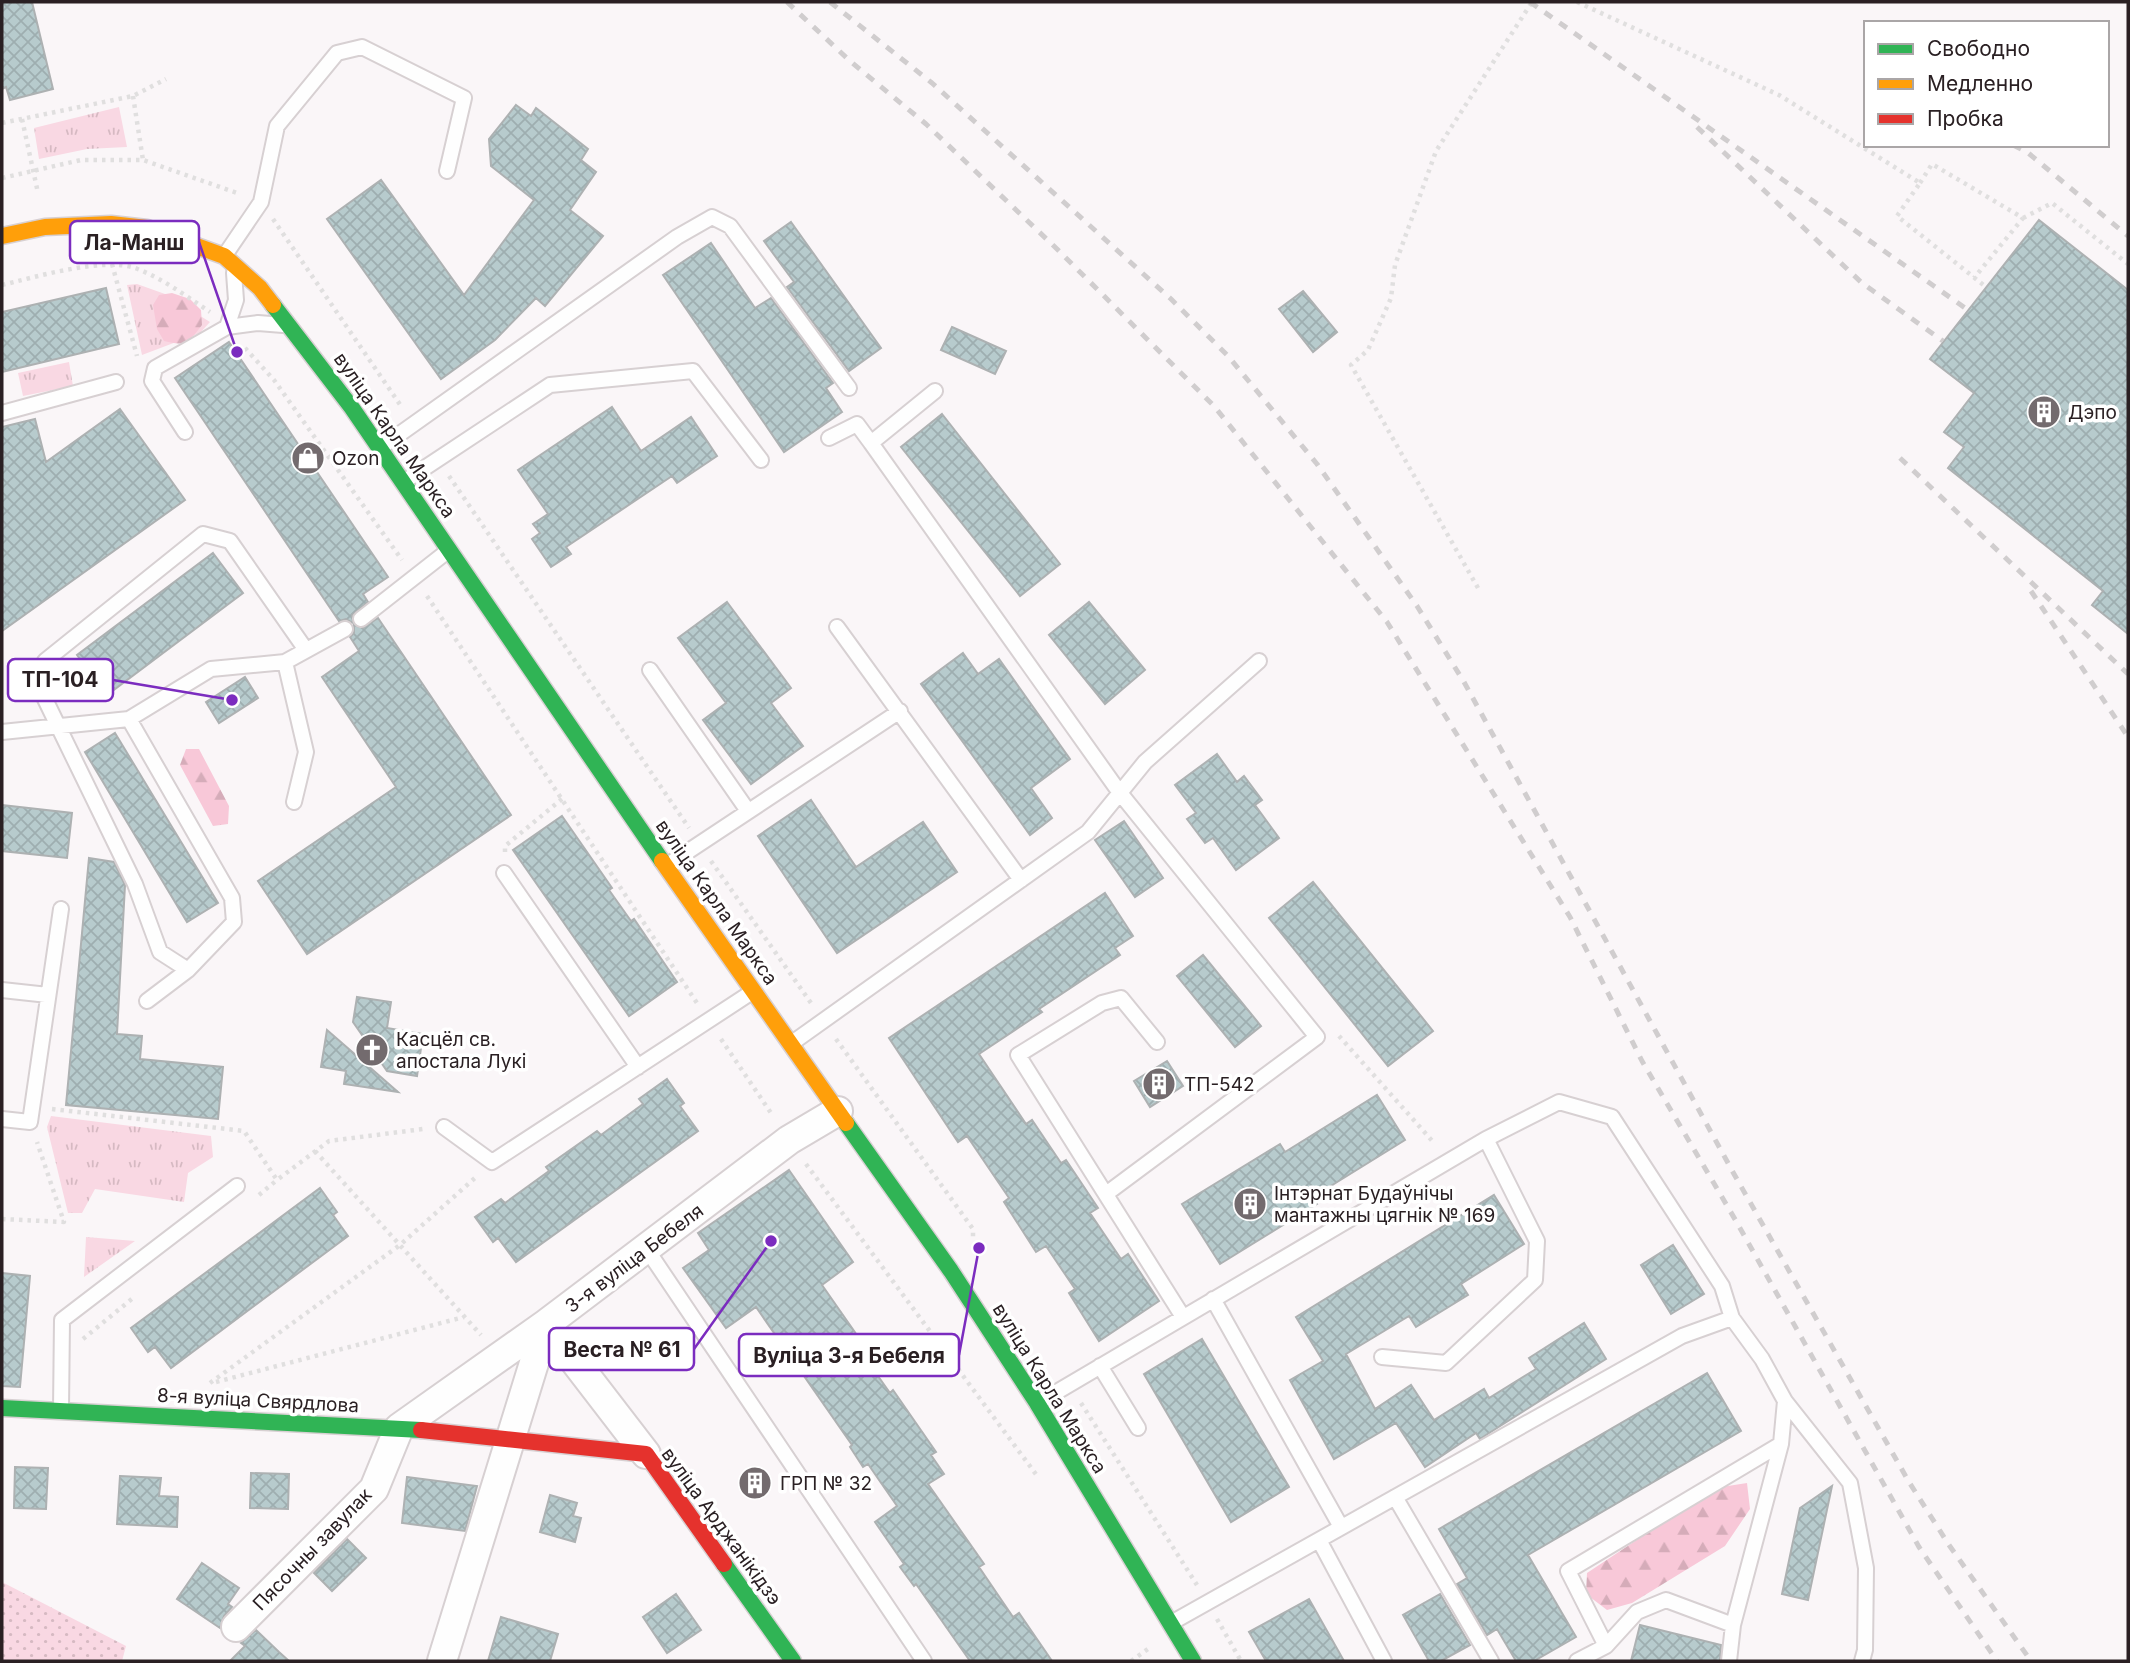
<svg xmlns="http://www.w3.org/2000/svg" width="2130" height="1663" font-family="Inter,sans-serif">
<style>
.grass{fill:url(#grass-tufts)}
.forest{fill:url(#forest-firs)}
.park{fill:url(#park-dots)}
.building{fill:url(#building-cross-hatch);stroke:#adb1b2;stroke-width:2}
.lines{fill:none;stroke-linecap:round;stroke-linejoin:round}
.lane-casing{stroke:#d7d0d2;stroke-width:18}
.street-casing{stroke:#d7d0d2;stroke-width:32}
.fast-casing{stroke:#d7d0d2;stroke-width:19}
.slow-casing{stroke:#d7d0d2;stroke-width:19}
.jam-casing{stroke:#d7d0d2;stroke-width:19}
.path{stroke:#e0dfdf;stroke-width:4.5;stroke-dasharray:3.5 5;stroke-linecap:butt}
.lane{stroke:#fefefe;stroke-width:14}
.street{stroke:#fefefe;stroke-width:28}
.fast{stroke:#30b455;stroke-width:16}
.slow{stroke:#ff9f0a;stroke-width:16}
.jam{stroke:#e5322d;stroke-width:16}
.rail{stroke:#d0cdce;stroke-width:5;stroke-dasharray:9 9;stroke-linecap:butt}
.labels{text-anchor:middle;stroke-width:7;stroke-linejoin:round;paint-order:stroke}
.poi-label{font-size:19px;fill:#2a2023;stroke:#fff;text-anchor:start}
.street-label{font-size:19px;fill:#2a2023;stroke:#fff}
.leader{fill:none;stroke:#7b2cbf;stroke-width:2.5}
.callout-dot{fill:#7b2cbf;stroke:#fff;stroke-width:2.5}
.callout{fill:#fff;stroke:#7b2cbf;stroke-width:2.5}
.callout-label{font-size:21px;text-anchor:middle;font-weight:bold;fill:#2a2023}
</style>
<defs>
<pattern id="grass-tufts" width="24" height="20" patternUnits="userSpaceOnUse" patternTransform="scale(1.75)"><rect width="24" height="20" fill="#f9d8e3"/><path d="M3 7l-1-3M5 7V3M7 7l1-3M15 17l-1-3M17 17v-4M19 17l1-3" fill="none" stroke="#d6b9c2"/></pattern>
<pattern id="forest-firs" width="22" height="20" patternUnits="userSpaceOnUse" patternTransform="scale(1.75)"><rect width="22" height="20" fill="#f8c8d8"/><path d="M5 1l3.5 6h-7zM16 11l3.5 6h-7z" fill="#d5acb9"/></pattern>
<pattern id="park-dots" width="8" height="8" patternUnits="userSpaceOnUse" patternTransform="scale(1.75)"><rect width="8" height="8" fill="#f9d8e3"/><path d="M2 2h.1M6 6h.1" fill="none" stroke="#d6b9c2" stroke-width="1.8" stroke-linecap="round"/></pattern>
<pattern id="building-cross-hatch" width="8" height="8" patternUnits="userSpaceOnUse" patternTransform="scale(1.75)"><rect width="8" height="8" fill="#b7cbcd"/><path d="M0 0l8 8M0 8l8-8" fill="none" stroke="#9eaeb0"/></pattern>
</defs>
<rect width="100%" height="100%" fill="#faf6f8"/>
<path class="grass" d="M119 107 127 147 87 149 39 159 34 128Z
M137 284 165 294 210 322 200 333 142 355 127 285Z
M69 362 73 386 23 396 18 373Z
M51 1116 211 1136 213 1157 188 1173 184 1202 95 1189 82 1213H68L47 1127Z
M86 1237 135 1241 84 1277Z"/>
<path class="forest" d="M172 293 190 299 201 310 202 325C189 342 187 347 164 341L157 329 153 305 159 295Z
M186 749H199L229 806 228 824 213 826 180 765Z
M1747 1483 1750 1509 1725 1546 1632 1603 1607 1610 1586 1594 1587 1573 1715 1488Z"/>
<path class="park" d="M2 1582 126 1646 122 1661H2Z"/>
<path class="building" d="M2 2H32L53 89 10 100 6 87 2 89Z
M516 105 531 116 536 108 588 149 581 160 596 172 570 210 603 236 545 306 536 298 495 340 441 379 327 219 381 180 464 295 534 200 491 166 489 139Z
M2039 220 2128 290V634L2092 605 2103 591 1948 468 1964 447 1944 432 1974 393 1930 359Z
M791 222 881 348 849 371 787 287 794 282 764 241Z
M711 243 755 308 771 298 833 383 826 388 842 412 784 452 663 275Z
M106 288 119 344 2 372V312Z
M1303 291 1337 332 1313 352 1279 309Z
M952 327 1006 351 995 374 941 350Z
M229 342 388 577 363 594 368 602 352 615 353 623 346 619 339 621 175 378Z
M612 407 641 451 691 417 717 456 677 483 672 476 566 547 571 554 551 567 532 539 540 533 533 524 548 514 518 470Z
M120 409 185 500 2 631V427L35 419 46 462Z
M942 414 1060 564 1020 596 901 447Z
M213 553 243 593 107 695 77 655Z
M727 602 791 688 771 703 803 746 751 784 703 720 726 703 678 638Z
M1089 602 1145 670 1105 704 1049 635Z
M378 618 511 815 307 954 258 881 396 787 322 677 359 651 350 637 354 633V625L363 628Z
M963 653 978 674 999 659 1070 759 1031 788 1052 818 1030 835 921 684Z
M245 677 258 698 219 723 206 702Z
M115 733 218 903 187 922 85 752Z
M1217 754 1237 782 1244 776 1262 800 1255 805 1279 838 1236 870 1213 838 1205 843 1187 819 1196 813 1175 785Z
M811 800 856 867 923 822 957 872 837 953 758 836Z
M2 805 72 813 67 858 2 851Z
M562 816 612 888 609 890 631 921 634 919 677 982 629 1016 513 850Z
M1124 821 1163 878 1135 897 1095 840Z
M89 858 114 862 125 885 117 1034 142 1036 140 1059 223 1067 218 1119 66 1105Z
M1313 882 1433 1031 1388 1066 1269 918Z
M1105 893 1133 936 1115 948 1120 955 1039 1009 1042 1012 979 1054 1026 1124 1032 1120 1061 1163 1066 1160 1098 1208 1090 1213 1121 1259 1128 1254 1159 1301 1099 1341 1069 1293 1075 1289 1046 1246 1036 1252 1004 1202 1009 1198 967 1136 958 1142 889 1038Z
M1203 955 1261 1026 1235 1047 1177 976Z
M357 997 391 1002 387 1028 423 1034 417 1076 387 1071 353 1022Z
M327 1030 350 1050 398 1092 344 1084 346 1071 321 1067Z
M1167 1061 1183 1086 1150 1107 1134 1081Z
M667 1079 684 1103 680 1106 698 1131 516 1262 498 1238 493 1242 475 1217 501 1199 505 1203 549 1171 546 1167 597 1131 601 1135 624 1118 643 1104 639 1099Z
M1377 1095 1405 1140 1313 1197 1317 1204 1220 1264 1182 1204 1280 1144 1285 1152Z
M789 1170 853 1262 822 1285 859 1338 854 1342 890 1393 893 1390 936 1452 931 1455 944 1474 928 1484 984 1564 979 1567 1013 1617 1019 1613 1052 1661H970L916 1584 914 1586 900 1567 904 1564 875 1522 897 1506 868 1464 863 1467 850 1447 852 1445 756 1307 726 1328 683 1268 709 1250 698 1233Z
M320 1188 337 1212 333 1215 348 1236 171 1368 155 1347 148 1352 131 1328Z
M1494 1195 1524 1244 1461 1284 1468 1295 1416 1327 1409 1316 1346 1354 1375 1409 1411 1385 1434 1420 1484 1389 1489 1398 1536 1369 1529 1358 1584 1323 1606 1359 1486 1435 1480 1439 1476 1433 1425 1467 1396 1423 1334 1459 1290 1380 1323 1361 1296 1317Z
M1673 1245 1704 1294 1671 1314 1641 1265Z
M2 1273 30 1276 20 1387 2 1386Z
M1202 1339 1289 1487 1231 1522 1144 1374Z
M1707 1373 1741 1431 1528 1555 1576 1637 1534 1661H1516L1497 1629 1487 1635 1457 1584 1467 1578 1439 1529Z
M15 1467 48 1468 46 1509 14 1508Z
M251 1473 289 1474 288 1509 250 1508Z
M120 1476 161 1478 159 1496 178 1497 177 1527 117 1524Z
M407 1477 477 1486 465 1531 402 1523Z
M1832 1486 1808 1600 1782 1594 1800 1508Z
M550 1495 577 1503 573 1516 581 1518 575 1542 540 1532Z
M347 1539 366 1558 332 1591 314 1573Z
M202 1563 239 1588 228 1604 232 1607 224 1616 220 1628 177 1599Z
M676 1594 701 1630 667 1653 643 1617Z
M1440 1594 1470 1645 1441 1661H1429L1403 1615Z
M1309 1599 1344 1661H1266L1249 1632Z
M501 1617 558 1634 550 1661H488Z
M1640 1625 1721 1645 1720 1661H1631Z
M256 1630 279 1652 289 1661H230L245 1646 241 1643Z"/>
<g class="lines">
<defs>
<path id="lane" d="M225 255 261 202 277 126 337 53 362 47 464 98 447 171
M227 327 236 300 234 273
M935 391 871 443 1120 793 1317 1037 1106 1194
M2 413 116 382
M185 432 152 381 155 368 227 327 258 323 283 325
M829 438 857 424 871 443
M380 448 677 237 712 217 730 226 849 388
M405 481 550 385 693 371 761 460
M361 619 449 550
M837 627 1021 880
M285 662 306 752 294 802
M650 670 748 811
M129 719 232 898 234 922 188 970 147 1001
M2 732 129 719 211 669 285 662 345 629
M666 866 900 711
M504 873 638 1067
M188 970 160 952 135 884 43 695 45 661 203 534 230 541 306 650
M2 990 48 995
M1157 1042 1121 998 1102 1003 1018 1055 1183 1317
M792 1043 1088 832 1145 762 1259 661
M2 1119 30 1122 61 909
M444 1127 492 1162 752 992
M646 1248 924 1661
M1213 1299 1341 1527
M1382 1357 1446 1363 1535 1280 1537 1241 1486 1139
M1100 1366 1138 1428
M1785 1401 1850 1483 1866 1568 1865 1650 1862 1661
M1038 1403 1486 1139 1559 1102 1612 1117 1722 1286 1732 1318
M61 1409 62 1320 237 1186
M1395 1497 1491 1661
M1319 1540 1384 1661
M1171 1623 1682 1336 1732 1318 1762 1359 1785 1401 1781 1444 1733 1625 1729 1661
M1606 1646 1568 1571 1781 1444
M1577 1661 1606 1646 1637 1612 1666 1600 1733 1625"/>
<path id="street" d="M236 1627 374 1489 399 1428 546 1324 646 1454
M442 1661 546 1324 789 1140 838 1111"/>
<path id="fast" d="M273 305 352 408 662 861
M846 1123 951 1271 1037 1403 1193 1661
M2 1408 421 1430
M724 1564 793 1661"/>
<path id="slow" d="M2 236 45 227 111 224 147 228 224 256 260 288 273 305
M662 861 846 1123"/>
<path id="jam" d="M421 1430 646 1454 724 1564"/>
</defs>
<use href="#lane" class="lane-casing"/>
<use href="#street" class="street-casing"/>
<use href="#fast" class="fast-casing"/>
<use href="#slow" class="slow-casing"/>
<use href="#jam" class="jam-casing"/>
<path class="path" d="M1577 2 1779 95 1920 183 1897 216 1986 287
M133 96 143 160
M22 119 38 193
M2 123 133 96 166 79
M2 178 81 160H143L240 194
M1920 183 1932 164 2023 218 1974 278
M2023 218 2052 203 2128 264
M273 219 401 406
M112 264 137 356
M2 285C35 277 103 257 135 268 162 278 186 296 210 312
M245 348 274 380 402 560
M449 476 689 828
M1478 588 1351 365 1368 350 1391 298 1395 265 1436 151 1532 2
M427 596 697 1003
M505 852V846L562 799
M711 861 811 1003
M1339 1036 1435 1144
M721 1039 773 1116
M836 1039 973 1229V1241
M52 1109 244 1131 277 1180 329 1141 423 1129
M315 1151 481 1335
M806 1164 1038 1477
M259 1195 277 1180
M2 1219 64 1222 37 1142
M83 1339 133 1298
M216 1382 464 1317
M210 1383 400 1245 476 1177
M1081 1403 1197 1585
M1217 1619 1241 1661
M1131 1661 1148 1649"/>
<use href="#lane" class="lane"/>
<use href="#street" class="street"/>
<use href="#fast" class="fast"/>
<use href="#slow" class="slow"/>
<use href="#jam" class="jam"/>
<path class="rail" d="M787 2 850 61 926 124 1057 249 1214 406 1387 622 1570 917 1642 1061 1736 1221 1919 1547 1997 1661
M830 2 932 83 1171 299 1228 356 1317 464 1417 606 1464 682 1734 1174 1909 1482 1949 1545 2031 1661
M1530 2 1968 310
M1697 127 1862 283 1943 341
M2013 145 2027 152 2128 236
M1900 458 2128 674
M2031 591 2128 737"/>
</g>
<defs>
<symbol id="building-disc" viewBox="-11 -11 22 22"><circle r="9.5" fill="#736b6e" stroke="#fff"/><path d="M-4-6H4V6H1V3H-1V6H-4ZM-2.5-4.3h1.7v1.8h-1.7ZM.8-4.3h1.7v1.8H.8ZM-2.5-1h1.7V.8h-1.7ZM.8-1h1.7V.8H.8Z" fill="#fff"/></symbol>
<symbol id="shop-disc" viewBox="-11 -11 22 22"><circle r="9.5" fill="#736b6e" stroke="#fff"/><path d="M-5-2.5h2.3a2.7 3.5 0 0 1 5.4 0H5L5.5 6h-11ZM-1.5-2.5h3a1.5 2.3 0 0 0-3 0Z" fill="#fff"/></symbol>
<symbol id="church-disc" viewBox="-11 -11 22 22"><circle r="9.5" fill="#736b6e" stroke="#fff"/><path d="M-1.2-6h2.4v3.5h3.3v2.4h-3.3V6h-2.4V-.1h-3.3v-2.4h3.3Z" fill="#fff"/></symbol>
</defs>
<g fill-rule="evenodd">
<use href="#building-disc" x="2025" y="393" width="38" height="38"/>
<use href="#shop-disc" x="289" y="439" width="38" height="38"/>
<use href="#church-disc" x="353" y="1031" width="38" height="38"/>
<use href="#building-disc" x="1140" y="1065" width="38" height="38"/>
<use href="#building-disc" x="1231" y="1185" width="38" height="38"/>
<use href="#building-disc" x="736" y="1464" width="38" height="38"/>
</g>
<g class="labels">
<g class="poi-label">
<text x="2068" y="419">Дэпо</text>
<text x="332" y="465">Ozon</text>
<text x="396" y="1046">Касцёл св.<tspan x="396" dy="22">апостала Лукі</tspan></text>
<text x="1184" y="1091">ТП-542</text>
<text x="1274" y="1200">Інтэрнат Будаўнічы<tspan x="1274" dy="22">мантажны цягнік № 169</tspan></text>
<text x="780" y="1490">ГРП № 32</text>
</g>
<g class="street-label">
<text transform="translate(395 435) rotate(55)" y="7">вуліца Карла Маркса</text>
<text transform="translate(717 902) rotate(55)" y="7">вуліца Карла Маркса</text>
<text transform="translate(634 1258) rotate(-37)" y="7">3-я вуліца Бебеля</text>
<text transform="translate(1050 1388) rotate(58)" y="7">вуліца Карла Маркса</text>
<text transform="translate(258 1400) rotate(3)" y="7">8-я вуліца Свярдлова</text>
<text transform="translate(722 1526) rotate(54)" y="7">вуліца Арджанікідзэ</text>
<text transform="translate(312 1549) rotate(-46)" y="7">Пясочны завулак</text>
</g>
</g>
<path class="leader" d="M237 352L199 242M232 700L113 680M771 1241L694 1349M979 1248L959 1355"/>
<g class="callout-dot">
<circle cx="237" cy="352" r="7"/>
<circle cx="232" cy="700" r="7"/>
<circle cx="771" cy="1241" r="7"/>
<circle cx="979" cy="1248" r="7"/>
</g>
<g class="callout">
<rect x="70" y="221" width="129" height="42" rx="7"/>
<rect x="8" y="659" width="105" height="42" rx="7"/>
<rect x="549" y="1328" width="145" height="42" rx="7"/>
<rect x="739" y="1334" width="220" height="42" rx="7"/>
</g>
<g class="callout-label">
<text x="134" y="250">Ла-Манш</text>
<text x="60" y="687">ТП-104</text>
<text x="622" y="1357">Веста № 61</text>
<text x="849" y="1363">Вуліца 3-я Бебеля</text>
</g>
<rect width="2130" height="1663" fill="none" stroke="#2a2023" stroke-width="7"/>
<rect x="1864" y="21" width="245" height="126" fill="#ffffff" stroke="#aaa6a7" stroke-width="2"/>
<rect x="1878" y="44" width="35" height="10" fill="#30b455" stroke="#aaa6a7" stroke-width="2"/>
<text x="1927" y="56" font-size="21" fill="#2a2023">Свободно</text>
<rect x="1878" y="79" width="35" height="10" fill="#ff9f0a" stroke="#aaa6a7" stroke-width="2"/>
<text x="1927" y="91" font-size="21" fill="#2a2023">Медленно</text>
<rect x="1878" y="114" width="35" height="10" fill="#e5322d" stroke="#aaa6a7" stroke-width="2"/>
<text x="1927" y="126" font-size="21" fill="#2a2023">Пробка</text>
</svg>
